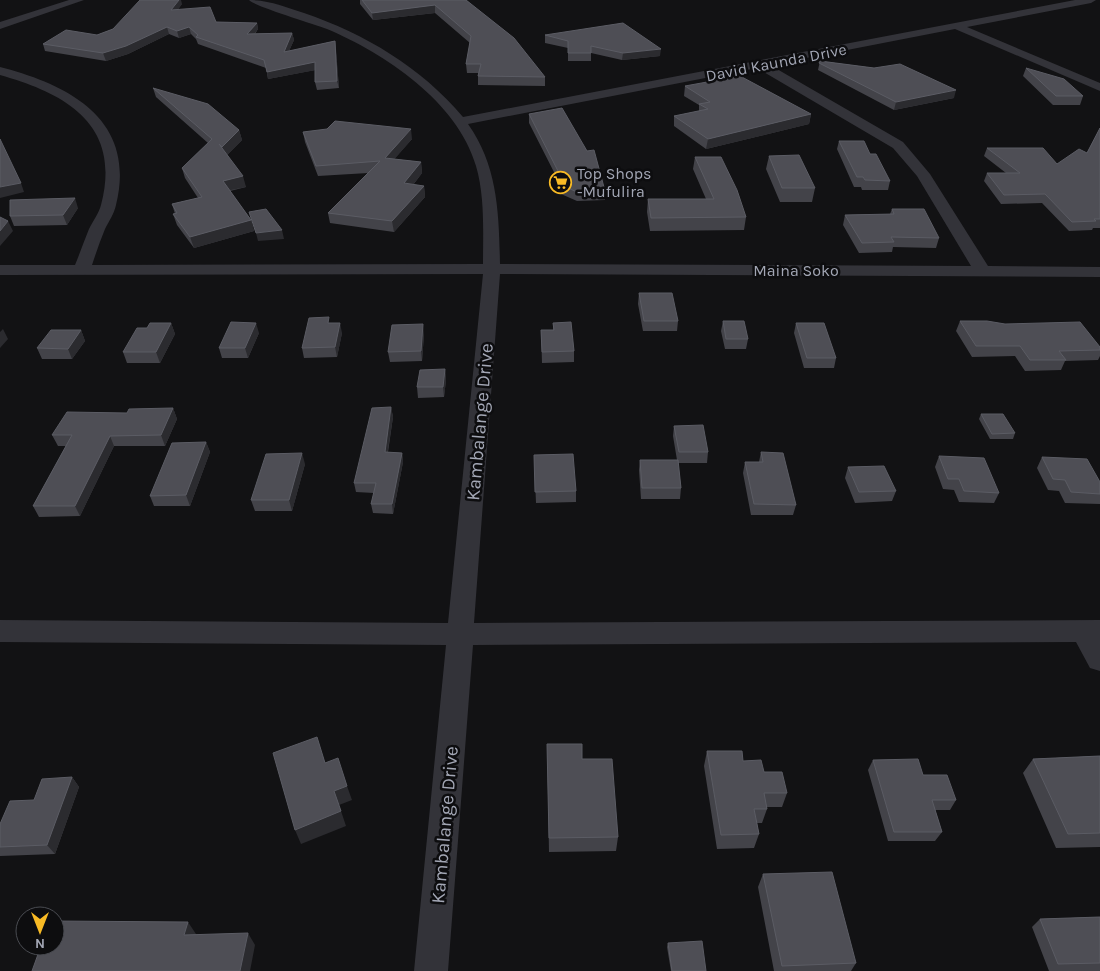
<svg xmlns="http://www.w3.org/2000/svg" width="1100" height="971" font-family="Karla,sans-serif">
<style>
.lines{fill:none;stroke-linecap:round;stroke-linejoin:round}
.minor{fill:#333339;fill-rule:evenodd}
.wall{fill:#434349}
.shaded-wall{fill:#2b2b2f}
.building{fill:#4e4e55;stroke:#5b5c64}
.labels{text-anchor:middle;stroke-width:5;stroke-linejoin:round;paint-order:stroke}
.far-street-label{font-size:16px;fill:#a3a7b5;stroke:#0d0d0f}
.far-poi-label{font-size:16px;fill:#a3a7b5;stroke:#0d0d0f;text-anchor:start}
.street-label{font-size:19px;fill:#a3a7b5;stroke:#0d0d0f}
</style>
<rect width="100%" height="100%" fill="#121214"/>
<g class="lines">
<path class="minor" d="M69 0H84L0 29V22Z
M249 0C269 0 286 7 304 13 365 34 421 67 463 117L1075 0H1096L1091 3 967 27 1100 83V91L955 29 770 65 903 142 930 174 988 266 1100 267V277L500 274 474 623 1100 620V671L1090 668 1076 642 473 645 448 971H414L446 645 0 642V620L448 623 483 274 0 275V265H75C80 253 84 241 89 229 93 221 99 213 101 205 122 125 67 94 0 75V67C70 85 137 120 116 205 114 214 109 221 105 229 100 241 96 253 92 265L483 264C483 231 485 197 476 166 458 102 384 53 327 29 312 23 256 7 249 0ZM757 68 893 148 917 176 971 266 500 264C499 214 498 166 468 124Z"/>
</g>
<path class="wall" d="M360 0H466L545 77V86L478 85V76L479 73H467L466 64 470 43 435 13 373 20 360 4Z
M182 4 178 9 216 22 257 23 258 29 255 34 292 33 294 40 289 51 335 41 339 88 317 90 315 82V70L268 79 266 68 198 44 196 39 191 34 179 38 169 34 128 54 106 61 45 51 43 44 97 35Z
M545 35 660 56 622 60 591 53V61H568V48L545 43Z
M820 61 874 68 954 98 894 110 818 70Z
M1026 68 1083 96 1080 105H1053L1023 76Z
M685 86 811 114 809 124 706 149 674 126V116L699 111V105L684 96Z
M153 88 239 130 242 140 227 155 246 187 230 191 251 220 254 231 194 248 177 225 173 214H175L172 204 198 198 185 178 182 168 208 143 156 97Z
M529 114 587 151 605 191V200L577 201 561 194 558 180 529 123Z
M1100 128V228H1093L1092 230 1069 231 1042 203 1001 204 984 181 987 173H1006L984 156 987 148 1057 164 1087 153Z
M303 132 412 139 394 159 421 162 422 173 413 185 424 186 425 197 394 232 330 223 328 213 368 173 318 176 305 142Z
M839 141 870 154 890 181 888 190H862L861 187H854L837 149Z
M769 156 815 188 812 202H780L766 169Z
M695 157 746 217 744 230 650 231 647 212 648 199H706L693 169Z
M78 208 67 225 14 226 10 216Z
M892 209 939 238 936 248 893 247 892 252 859 253 843 225 845 215 890 214Z
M639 293 678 321 677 331H643L638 304Z
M723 321 748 339 746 349H725L721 331Z
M960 321 1100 347V356L1098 360 1065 361 1061 370 1025 371 1015 356 972 357 956 331Z
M171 323 175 334 160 363H127L123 352 147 328Z
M331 323 342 333 337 357 304 358 302 348Z
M553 323 574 351V362L542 363 541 330H553Z
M796 323 836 358 834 368H804L794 333Z
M81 330 85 341 72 359H42L37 348Z
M259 333 248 358H222L219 348Z
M424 334 422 361 390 362 388 352Z
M445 369 446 380 444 397 418 398 417 387Z
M391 407 393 417 388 452 402 453 403 462 393 514 373 513 371 504 374 493 356 492 354 483Z
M173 408 177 419 165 446H114L80 516 39 517 33 506 66 446H58L52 435 127 413Z
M981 414 1015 433 1013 439H990L979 419Z
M674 426 708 452 707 463H678L681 488 680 499H641L639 470 640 460H677L673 436Z
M206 442 210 452 190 506H154L150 496Z
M761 452 796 505 793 515H751L743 473 745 462H759Z
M534 455 576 491V502L536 503Z
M939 456 999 493 994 503 959 502 954 490 943 489 935 467Z
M1042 457 1100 482V504L1065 503 1059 491 1048 490 1037 468Z
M305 464 292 511H255L251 500Z
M848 467 896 491 892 501 855 503 845 478Z
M547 744 582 759 618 837 616 851 549 852Z
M707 751 743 761 764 772 787 793 782 807H767V809L762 823H757L759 834 754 848 717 849 704 766Z
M1100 756V847L1056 848 1023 773 1033 759Z
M873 760 923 775 956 800 950 810H935L942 832 935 841H888L868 770Z
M72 777 79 787 55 854 0 856V824Z
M763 874 856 963 851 971H774L758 887Z
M1100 917V971H1049L1032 927 1040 919Z
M668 943 706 971H671L667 947Z"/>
<path class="shaded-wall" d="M179 0H181L182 4 173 17 171 10Z
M435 5V13L373 20 372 13Z
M257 23 258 29 249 41 247 34Z
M167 27 169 34 128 54 106 61 103 53Z
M189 27 191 34 179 38 177 31Z
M292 33 294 40 285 60 284 52Z
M335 41 336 48 339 88 337 81Z
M661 49 660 56 622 60 623 53Z
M315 62 316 70 268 79 267 72Z
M956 90 954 98 894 110 896 102Z
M811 114 809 124 706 149 708 139Z
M411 129 412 139 386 169 385 158Z
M239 130 242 140 225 157 222 147Z
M421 162 422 173 406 194 404 183Z
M243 176 246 187 226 191 223 181Z
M21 183 24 192 0 198V187Z
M424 186 425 197 394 232 392 221Z
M75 198 78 208 67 225 63 215Z
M251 220 254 231 194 248 190 237Z
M8 221 13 231 0 246V231Z
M282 230 284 239 258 241 256 233Z
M171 323 175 334 160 363 156 352Z
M256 323 259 333 248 358 245 348Z
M340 323 342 333 337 357 335 347Z
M423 324 424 334 422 361 421 351Z
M3 329 8 339 0 348V332Z
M81 330 85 341 72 359 68 349Z
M445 369 446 380 444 397 443 387Z
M391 407 393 417 386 462 385 452Z
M173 408 177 419 165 446 161 435Z
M110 436 114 446 80 516 75 506Z
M206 442 210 452 190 506 186 495Z
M302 453 305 464 292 511 289 500Z
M402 453 403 462 393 514 392 504Z
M72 777 79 787 55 854 47 845Z
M347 786 352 800 339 805 346 826 301 844 295 830 334 791Z
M188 922 196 934 193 947 184 935Z
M248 933 255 945 250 971H240Z"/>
<path class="building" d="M140 0H179L171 10 210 7 216 22 257 23 247 34 292 33 284 52 335 41 337 81 315 82V62L267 72 264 60 196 37 198 35 189 27 177 31 167 27 126 46 103 53 43 44 66 30 97 35 113 29Z
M362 0H466L514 38 545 77 478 76 481 64H466L471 36 435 5 372 13Z
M623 23 661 49 623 53 591 46V53H568V41L545 35Z
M820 61 874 68 900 64 956 90 896 102 819 63Z
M1026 68 1064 79 1083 96H1056Z
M740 76 811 114 708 139 674 116 708 109 699 104 710 102 685 86Z
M153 88 208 104 239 130 222 147 219 144 243 176 223 181 251 220 190 237 173 214 177 213 172 204 202 197 182 168 212 139Z
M562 108 587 151 594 150 605 191 577 192 561 185 558 171 529 114Z
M335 121 411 129 385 158 421 162 404 183 424 186 392 221 328 213 380 161 316 166 303 132 327 129Z
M1100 128V219H1094L1096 221 1072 222 1045 194 1004 195 987 173H1020L987 148H1043L1057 164 1079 149 1087 153Z
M0 139 21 183 0 187Z
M839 141H864L870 154H876L890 181 865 180 863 177H857Z
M799 155 815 188H782L769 156Z
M695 157H721L737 190 746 217 651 218 648 199H714Z
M75 198 63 215 10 216V200Z
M266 209 282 230 256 233 249 212Z
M892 209H924L939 238 891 237 894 242 862 243 845 215 894 214Z
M0 217 8 221 0 231Z
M639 293H672L678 321H644Z
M329 317 328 323H340L335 347 302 348 309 318Z
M723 321H744L748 339H726Z
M960 321H987L1005 324 1080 322 1100 347V350L1059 351 1066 360H1030L1020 346H976Z
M231 322 256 323 245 348H219Z
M571 322 574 351 542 352 541 330H554L553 323Z
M150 323H171L156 352H123L137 328H147Z
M796 323H824L836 358H807Z
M423 324 421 351 388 352 392 325Z
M51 330H81L68 349 37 348Z
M445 369 443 387H417L420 370Z
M391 407 385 452 402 453 392 504H371L376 483H354L372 408Z
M173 408 161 435 110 436 75 506H33L72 435H52L67 412 127 413 129 409Z
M981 414H1003L1015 433 992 434Z
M703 425 708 452H679L674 426Z
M206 442 186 495 150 496 172 443Z
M761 452 783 453 796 505 754 504 745 462H763Z
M302 453 289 500H251L266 454Z
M573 454 576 491 535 492 534 455Z
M939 456 984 458 999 493 964 491 959 479H948Z
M1042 457 1087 459 1100 482V494L1071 492 1065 480 1053 479Z
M640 460H678L681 488H642Z
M884 466 896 491 859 492 848 467Z
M317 737 325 763 338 758 347 786 334 791 341 811 295 830 273 753Z
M547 744H582V759H612L618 837 549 838Z
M707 751H742L743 761 761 760 764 772H782L787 793H764L767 809H754L759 834 721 835Z
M1100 756V833L1068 834 1033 759Z
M918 759 923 775H947L956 800H932L942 832H894L873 760Z
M72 777 47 845 0 847V824L10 801 34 800 42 779Z
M832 872 856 963 782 966 763 874Z
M1100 917V963L1058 964 1040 919Z
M55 921 188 922 184 935 248 933 240 971H32L41 946H55Z
M702 941 706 971H672L668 943Z"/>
<defs>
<symbol id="supermarket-ring" viewBox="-11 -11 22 22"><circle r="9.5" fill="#0d0d0f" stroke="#f8ba25" stroke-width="1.5"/><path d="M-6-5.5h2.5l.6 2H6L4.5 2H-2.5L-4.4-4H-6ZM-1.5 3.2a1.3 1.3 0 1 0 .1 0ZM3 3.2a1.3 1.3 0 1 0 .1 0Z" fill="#f8ba25"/></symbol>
</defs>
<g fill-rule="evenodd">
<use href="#supermarket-ring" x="548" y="170" width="25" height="25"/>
</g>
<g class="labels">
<g class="far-street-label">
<text transform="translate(776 62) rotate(-11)" y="6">David Kaunda Drive</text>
<text x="796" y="276">Maina Soko</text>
</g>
<g class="far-poi-label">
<text x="577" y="179">Top Shops<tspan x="577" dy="18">-Mufulira</tspan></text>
</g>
<g class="street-label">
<text transform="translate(479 422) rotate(-85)" y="7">Kambalange Drive</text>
<text transform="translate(444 825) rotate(-85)" y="7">Kambalange Drive</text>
</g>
</g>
<g transform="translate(40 931) rotate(180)"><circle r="24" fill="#0d0d0f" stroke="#494b51"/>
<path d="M0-4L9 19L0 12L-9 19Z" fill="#f8ba25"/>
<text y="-8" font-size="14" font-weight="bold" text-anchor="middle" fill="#a3a7b5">N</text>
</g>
</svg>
